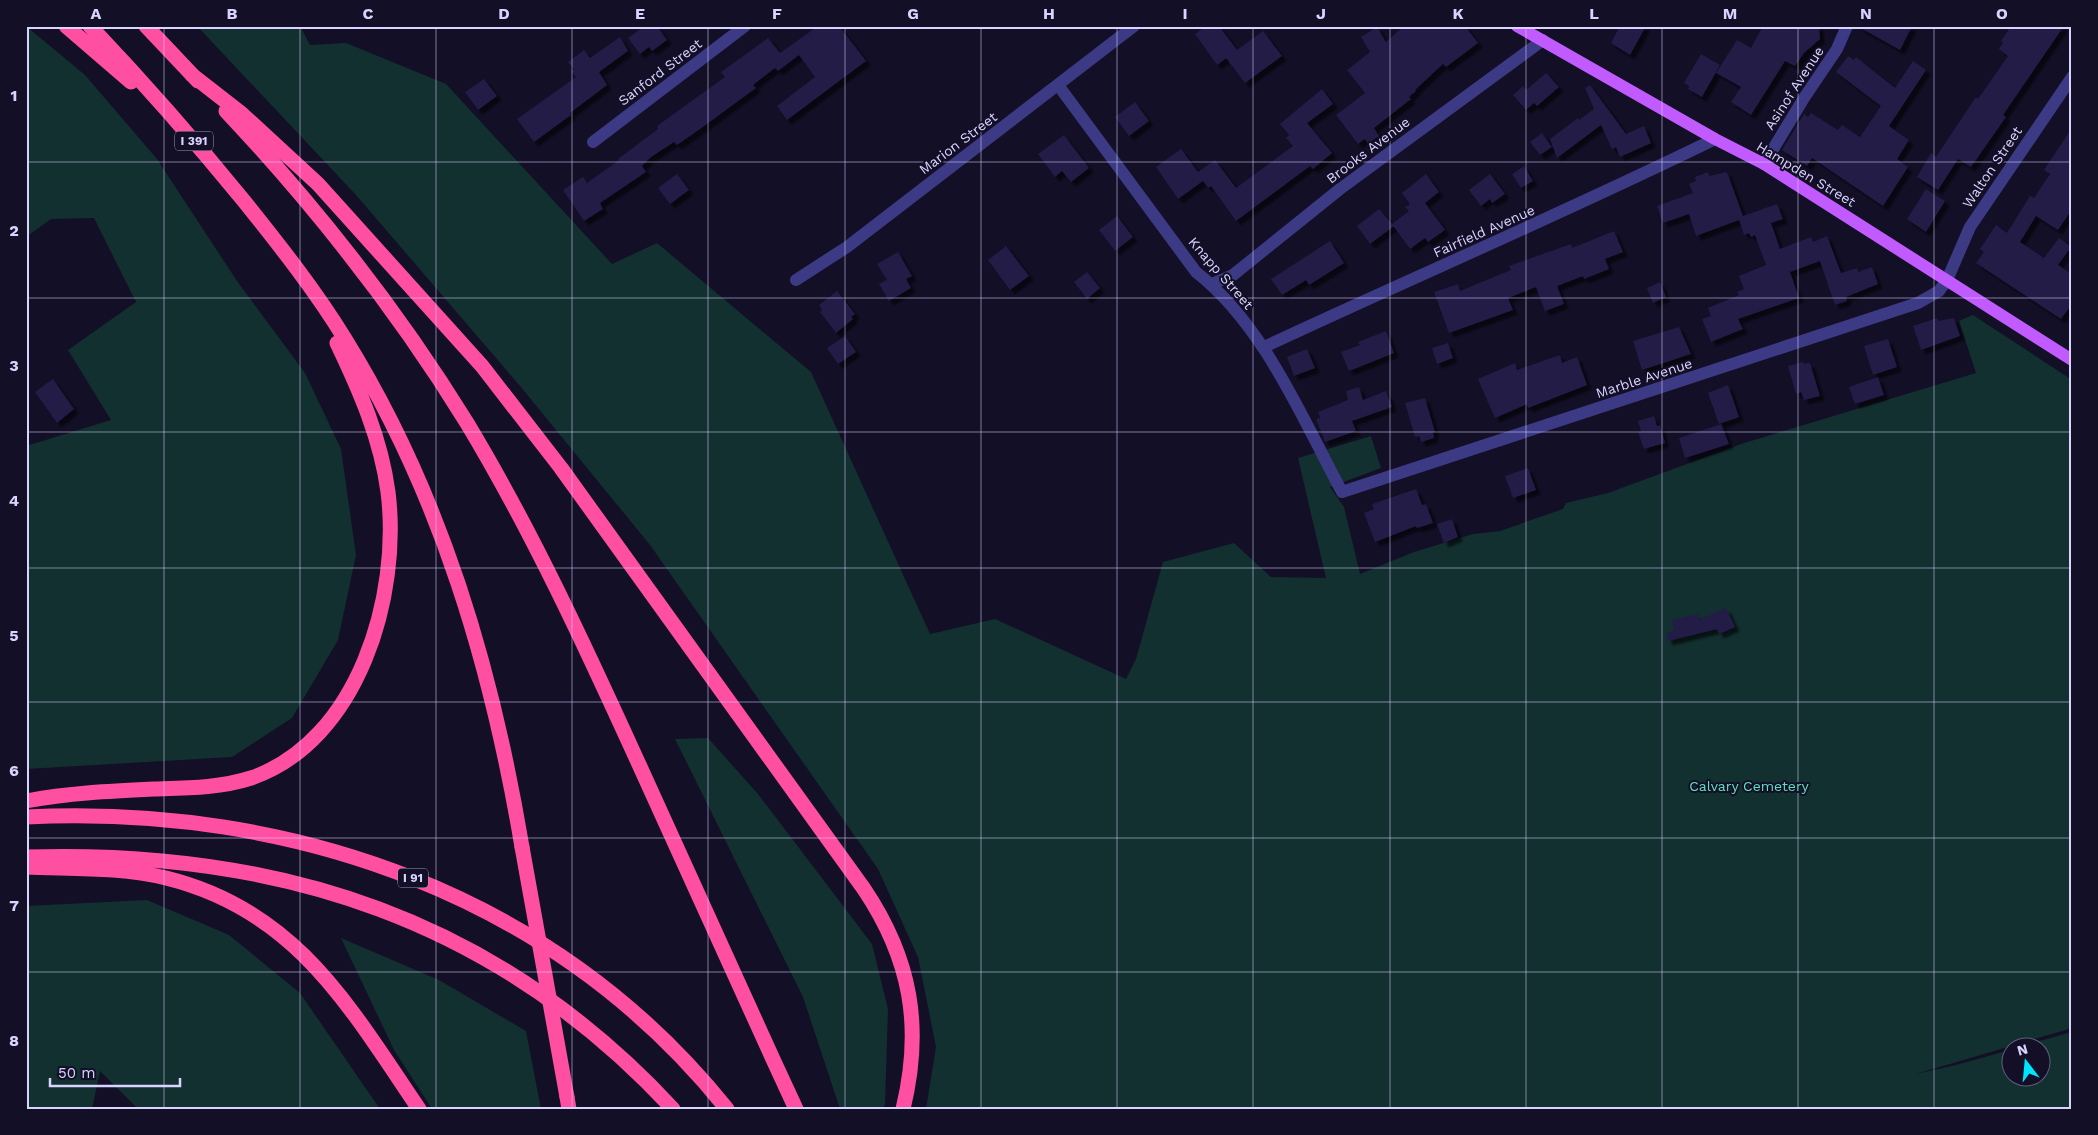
<svg xmlns="http://www.w3.org/2000/svg" width="2098" height="1135" font-family="'Work Sans',sans-serif">
<style>
.green{fill:#12302f}
.building{fill:#241b47;filter:url(#shadow)}
.lines{fill:none;stroke-linecap:round;stroke-linejoin:round}
.minor{stroke:#3d3a85;stroke-width:12}
.major{stroke:#c25bff;stroke-width:12}
.highway{stroke:#ff4fa3;stroke-width:15}
.highway-bridge{stroke:#ff4fa3;stroke-width:15}
.grid{fill:none;stroke:#d9d4ff;stroke-width:1;stroke-opacity:0.55}
.labels{text-anchor:middle;stroke-width:4;stroke-linejoin:round;paint-order:stroke}
.shield{fill:#130f26;stroke:#9e99be;stroke-width:1}
.shield-label{font-size:12px;font-weight:bold;fill:#d9d4ff}
.street-label{font-size:14px;fill:#d9d4ff;stroke:#130f26}
.park-label{font-size:14px;fill:#5fe0c0;stroke:#130f26}
.neatline{fill:none;stroke:#d9d4ff;stroke-width:2}
.grid-label{font-size:16px;text-anchor:middle;font-weight:bold;fill:#d9d4ff}
</style>
<defs>
<filter id="shadow"><feDropShadow dx="4.5" dy="4.5" stdDeviation="1" flood-color="#0009"/></filter>
</defs>
<rect width="100%" height="100%" fill="#130f26"/>
<path class="green" d="M26 26 85 75 157 159 237 281 305 373 341 449 356 555 338 640 292 718 232 757 26 769V446L111 420 68 350 136 302 94 218 51 219 26 237Z
M197 26H300L310 45 346 43 446 84 612 264 657 243 811 372 930 634 995 619 1126 679 1136 659 1163 562 1234 543 1271 577 1326 578 1298 458 1371 436 1381 468 1330 487 1344 507 1360 574 1414 552 1473 534 1500 531 1563 509 1566 503 1608 493 1744 443 1976 373 1959 321 1973 315 2072 380V1028L1916 1074 1956 1065 2010 1050V1078H2040V1048L2017 1047 2072 1032V1109H926L936 1047 918 957 878 869 650 545 520 386 356 195Z
M708 738 758 794 872 944 888 1009 885 1104 883 1109H840L803 997 675 739Z
M147 900 229 935 300 993 380 1109H138L100 1071 92 1109H26V906Z
M341 938 439 980 526 1031 541 1109H432L394 1050Z"/>
<path class="building" d="M645 26H657L667 40 652 51 649 47 640 54 628 38Z
M818 26H839L866 61 787 120 777 106 815 77 799 55 778 71 775 68 753 85 756 88 700 129 677 145 674 142 651 157 642 166 646 172 600 203 603 209 584 221 563 190 583 177 587 183 619 160 618 159 658 129 657 126 725 77 721 72 768 38 780 53Z
M1206 26H1219L1237 50 1263 31 1282 56 1245 83 1226 58 1232 54 1217 65 1195 34Z
M1404 26H1465L1478 43 1446 67 1443 64 1415 90 1416 91 1409 97 1411 99 1374 128 1379 136 1368 144 1365 139 1358 144 1336 115 1365 93 1347 70 1370 52 1361 37 1377 27 1386 42Z
M1620 26H1646L1630 55 1611 43Z
M1763 26H1819L1820 39 1804 53 1795 66 1785 61 1751 115 1731 102 1741 87 1716 73 1737 40 1751 48Z
M1857 26H1912L1900 50Z
M2011 26H2064L2003 115 2006 117 1971 167 1958 159 1938 190 1917 177 1931 153 1936 157 1976 97 1978 99 2008 56 1999 49 2003 43 2001 41Z
M620 37 628 51 599 72 607 85 570 113 571 115 534 142 517 119 576 77 571 71 574 69 568 62 584 50 590 58Z
M1701 54 1720 65 1702 97 1688 89 1689 86 1684 83Z
M1848 56 1854 60 1856 57 1895 88 1913 61 1926 70 1889 126 1909 140 1897 159 1908 167 1883 206 1812 158 1807 166 1782 150 1804 114 1808 117 1811 113 1838 130 1842 125 1860 137 1881 106 1836 72Z
M1546 73 1559 87 1537 106 1534 103 1526 110 1513 95 1523 86 1526 90Z
M484 79 497 96 478 110 465 92Z
M1590 85 1626 134 1644 126 1651 143 1620 157 1616 147 1612 149 1601 125 1557 158 1550 139 1578 118 1579 120 1594 109 1585 88Z
M1322 89 1333 104 1307 123 1332 153 1313 169 1310 166 1236 221 1211 186 1208 188 1203 181 1178 199 1156 167 1181 149 1198 172 1215 160 1236 188 1293 146 1286 138 1289 135 1280 124Z
M1135 102 1149 121 1129 136 1115 117Z
M2072 128V209L2058 230 2036 216 2020 242 2044 258 2059 238 2071 247 2058 265 2072 274V304L2061 319 1976 263 1984 252 1980 249 1996 225 2007 233 2030 196 2034 198 2050 174 2044 170Z
M1542 133 1552 147 1540 155 1530 142Z
M1064 135 1089 168 1071 182 1062 171 1055 177 1038 154Z
M1524 166 1533 181 1521 188 1512 174Z
M1708 172 1709 176 1727 172 1743 216 1777 204 1783 219 1771 223 1780 249 1811 237 1813 242 1827 236 1841 273 1857 268 1858 272 1872 267 1878 284 1846 297 1847 301 1835 305 1820 261 1790 272 1799 298 1738 319 1743 329 1711 342 1702 319 1711 316 1708 308 1739 295 1737 292 1744 289 1739 276 1766 265 1755 235 1751 237 1749 233 1744 235 1739 220 1696 236 1689 214 1663 223 1657 206 1693 193 1689 184 1696 181 1695 177Z
M677 174 689 190 670 204 658 188Z
M1426 174 1439 192 1425 203 1445 230 1428 242 1425 238 1410 249 1392 224 1409 211 1405 207 1410 204 1402 193Z
M1490 174 1505 194 1492 203 1490 199 1481 206 1469 190Z
M1926 189 1945 201 1926 232 1907 219Z
M1379 209 1394 226 1370 244 1357 226Z
M1117 216 1133 237 1115 251 1099 230Z
M1614 231 1623 252 1605 259 1609 269 1584 279 1583 276 1557 286 1564 304 1545 311 1536 287 1508 298 1513 310 1449 333 1434 292 1458 284 1460 291 1511 270 1509 266 1571 244 1572 248Z
M1330 241 1344 263 1309 285 1306 280 1282 295 1271 279Z
M1006 246 1029 276 1010 290 988 260Z
M898 252 912 276 906 279 911 288 889 301 879 284 887 280 877 264Z
M1087 272 1100 288 1087 299 1074 282Z
M1660 282 1666 297 1653 303 1647 288Z
M837 291 855 314 851 317 853 319 836 333 820 312 822 310 819 305Z
M1937 318 1938 321 1954 318 1960 336 1921 350 1913 326Z
M1679 327 1691 354 1642 370 1633 341Z
M1386 331 1394 353 1349 371 1341 352 1360 345 1358 342Z
M845 336 856 352 838 364 827 348Z
M1888 339 1897 367 1873 375 1864 346Z
M1448 343 1453 358 1437 364 1432 348Z
M1307 349 1315 368 1294 376 1287 357Z
M1560 355 1562 363 1577 357 1587 385 1528 408 1527 404 1495 418 1478 379 1515 363 1517 370Z
M1803 362 1804 364 1810 363 1820 396 1804 400 1801 392 1796 394 1788 366Z
M1878 377 1884 395 1855 404 1849 387Z
M53 379 74 409 57 423 35 392Z
M1728 385 1739 417 1719 424 1708 393Z
M1359 387 1363 400 1386 391 1392 407 1352 421 1356 431 1325 442 1316 419 1320 418 1318 412 1348 400 1346 391Z
M1425 398 1435 432H1433L1434 438 1421 442 1419 436 1415 437 1405 403Z
M1654 416 1657 426 1660 425 1665 443 1644 449 1638 432 1641 431 1638 421Z
M1721 424 1729 444 1685 458 1679 438Z
M1528 468 1536 490 1513 498 1505 476Z
M1416 489 1422 505 1426 504 1433 523 1417 528 1416 526 1375 542 1364 513 1374 509 1372 504Z
M1452 519 1458 537 1444 543 1437 524Z
M1726 608 1735 627 1719 634 1717 629 1668 641 1666 634 1674 630 1672 620 1698 614 1699 620Z"/>
<g class="lines">
<path class="minor" d="M1058 85 1196 272C1264 325 1302 418 1342 492L1918 303 1939 291 1947 280 1970 227 2072 77
M593 142 745 26
M1764 164 1804 98 1837 49 1847 26
M796 280 847 247 1134 26
M1212 284 1233 275 1340 189 1543 40
M1264 347C1414 277 1566 212 1715 139"/>
<path class="major" d="M1517 26 1715 139 1764 164 2072 360"/>
<path class="highway" d="M66 26 131 82
M90 26C144 83 195 141 244 201 280 246 315 290 345 339 441 494 492 668 522 847
M146 26 198 81
M192 75 242 114 318 184 482 366 561 468 864 889C911 959 923 1027 903 1109
M226 111C316 207 398 311 467 423 532 531 585 646 637 760 690 876 742 993 796 1109
M26 801C68 793 111 791 154 789 187 788 220 788 251 778 359 741 401 595 388 492 381 439 360 391 337 343
M26 817C294 804 556 896 727 1109
M26 857C280 849 498 920 673 1109
M26 867C72 869 121 867 166 878 296 910 349 1006 419 1109
M567 1097 569 1109"/>
<path class="highway-bridge" d="M522 847 567 1097"/>
</g>
<path class="grid" d="M164 26V1109M300 26V1109M436 26V1109M572 26V1109M708 26V1109M845 26V1109M981 26V1109M1117 26V1109M1253 26V1109M1390 26V1109M1526 26V1109M1662 26V1109M1798 26V1109M1934 26V1109M26 162H2072M26 298H2072M26 432H2072M26 568H2072M26 702H2072M26 838H2072M26 972H2072"/>
<g class="labels">
<g class="shield">
<rect x="175" y="131.5" width="38" height="19" rx="4"/>
<rect x="398" y="868.5" width="30" height="19" rx="4"/>
</g>
<g class="shield-label">
<text x="194" y="145">I 391</text>
<text x="413" y="882">I 91</text>
</g>
<g class="street-label">
<text transform="translate(660 72) rotate(-37)" y="5">Sanford Street</text>
<text transform="translate(1794 88) rotate(-57)" y="5">Asinof Avenue</text>
<text transform="translate(958 143) rotate(-37)" y="5">Marion Street</text>
<text transform="translate(1368 150) rotate(-37)" y="5">Brooks Avenue</text>
<text transform="translate(1992 167) rotate(-56)" y="5">Walton Street</text>
<text transform="translate(1806 174) rotate(31)" y="5">Hampden Street</text>
<text transform="translate(1484 231) rotate(-24)" y="5">Fairfield Avenue</text>
<text transform="translate(1221 273) rotate(49)" y="5">Knapp Street</text>
<text transform="translate(1644 378) rotate(-18)" y="5">Marble Avenue</text>
</g>
<g class="park-label">
<text x="1749" y="791">Calvary Cemetery</text>
</g>
</g>
<rect width="2098" height="1135" fill="none" stroke="#130f26" stroke-width="55"/>
<g transform="translate(2026 1062) rotate(344)"><circle r="24" fill="#130f26" stroke="#625e7d"/>
<path d="M0-4L9 19L0 12L-9 19Z" fill="#00e5ff"/>
<text y="-8" font-size="14" font-weight="bold" text-anchor="middle" fill="#d9d4ff">N</text>
</g>
<path d="M50 1078v8h130v-8" fill="none" stroke="#d9d4ff" stroke-width="2.5"/>
<text x="58" y="1078" font-size="15" fill="#d9d4ff" stroke="#130f26" stroke-width="4" paint-order="stroke">50 m</text>
<rect x="28" y="28" width="2042" height="1080" class="neatline"/>
<g class="grid-label">
<text x="96" y="19">A</text>
<text x="232" y="19">B</text>
<text x="368" y="19">C</text>
<text x="504" y="19">D</text>
<text x="640" y="19">E</text>
<text x="777" y="19">F</text>
<text x="913" y="19">G</text>
<text x="1049" y="19">H</text>
<text x="1185" y="19">I</text>
<text x="1321" y="19">J</text>
<text x="1458" y="19">K</text>
<text x="1594" y="19">L</text>
<text x="1730" y="19">M</text>
<text x="1866" y="19">N</text>
<text x="2002" y="19">O</text>
<text x="14" y="101">1</text>
<text x="14" y="236">2</text>
<text x="14" y="371">3</text>
<text x="14" y="506">4</text>
<text x="14" y="641">5</text>
<text x="14" y="776">6</text>
<text x="14" y="911">7</text>
<text x="14" y="1046">8</text>
</g>
</svg>
